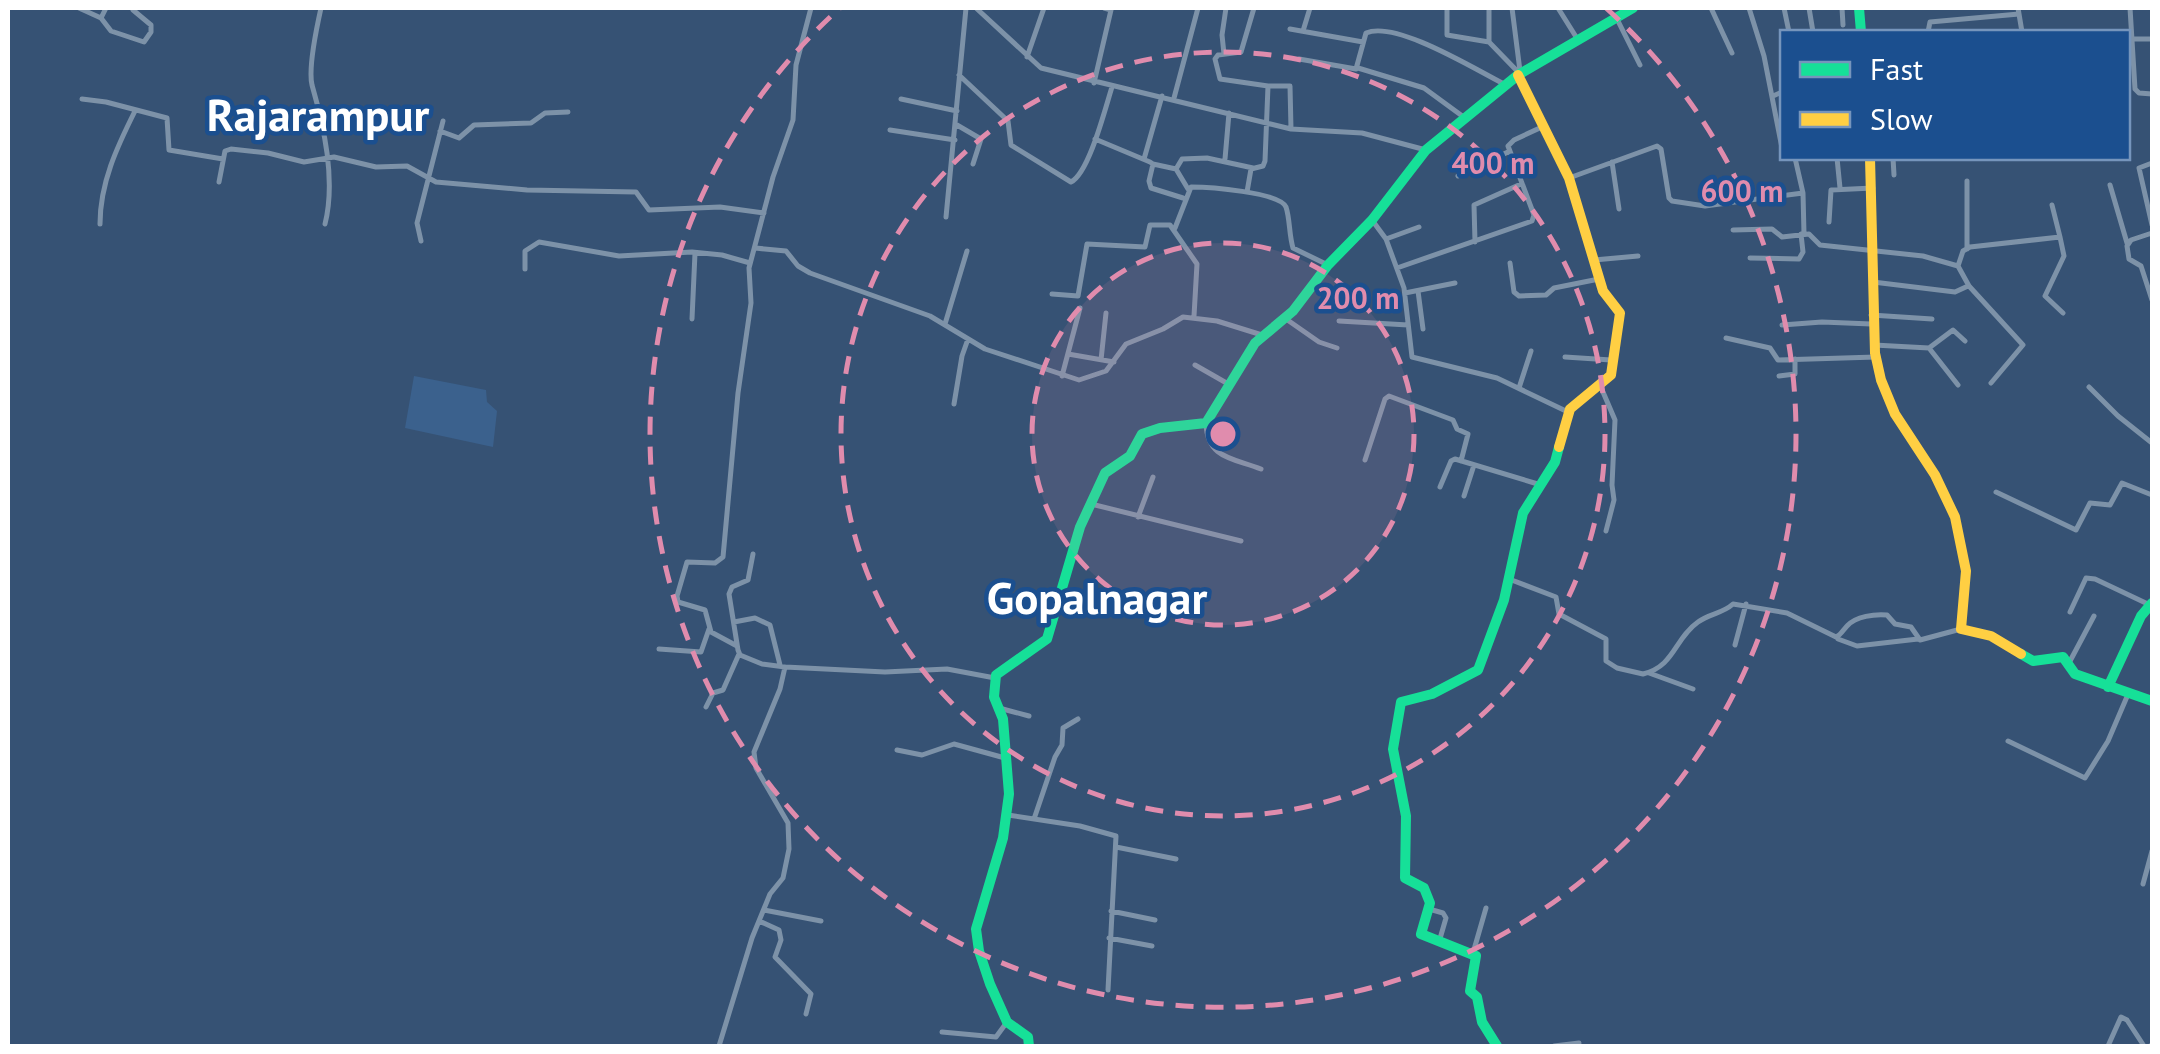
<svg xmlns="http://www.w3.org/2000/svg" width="2160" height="1054" font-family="'PT Sans',sans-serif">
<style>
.water{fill:#3b618d}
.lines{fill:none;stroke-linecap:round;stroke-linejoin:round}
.street{stroke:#7d92a8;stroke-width:5}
.fast{stroke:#16e098;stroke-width:10}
.slow{stroke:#ffcf43;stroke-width:10}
.ring{fill:none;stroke:#e08cad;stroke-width:5;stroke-dasharray:18 12}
.labels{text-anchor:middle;stroke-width:9;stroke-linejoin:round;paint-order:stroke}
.district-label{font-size:45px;font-weight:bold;fill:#fff;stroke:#1b4f8f}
.centre{fill:#e08cad;stroke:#1b4f8f;stroke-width:5}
.ring-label{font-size:30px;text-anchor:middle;font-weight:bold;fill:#e08cad;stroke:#1b4f8f;stroke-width:9;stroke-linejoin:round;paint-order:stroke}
</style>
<rect width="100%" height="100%" fill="#365274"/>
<path class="water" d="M414 376 486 390 487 402 497 411 493 447 405 428Z"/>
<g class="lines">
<path class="street" d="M79 8 101 18 111 31 144 42 151 32V25L133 10
M321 8C317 26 308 68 312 85 324 127 336 180 325 224
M976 8 1041 68 1291 129 1362 133 1426 150
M1447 8V35L1489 42
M1489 8V42L1520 74
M1512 8 1520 71
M1558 8 1578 40
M1711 8 1732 53
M1749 8 1764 56 1782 148
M1784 8 1789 32
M1809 8 1813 32
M1842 8 1843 25
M2018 8 2022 32
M2130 8 2135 89 2139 93 2152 94
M101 18 106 8
M1617 19 1640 65
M1290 29 1363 42
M1303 31 1310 8
M1928 32 1930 22 2019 14
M2132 39H2152
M1224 54 1222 35 1226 8
M1027 57 1044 8
M1299 59 1356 69 1366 33C1396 20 1476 70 1506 85
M1358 68 1424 88 1465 118
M959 75 1008 121 1011 145 1071 182C1089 173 1105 109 1112 87
M1094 83 1111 10 1104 8
M1268 86H1290L1291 129
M1773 96 1782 92
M1174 98 1198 8
M82 99 106 102 167 118 169 150 223 159
M901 99 957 111
M957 125 981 139 973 164
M890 130 955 140
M440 131 459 138 474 125 531 123 545 113 568 112
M1095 139 1150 162 1153 164 1149 181 1151 188 1183 198
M1795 158 1803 193 1804 234
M1837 158 1840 188
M1893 158 1894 175
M1144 159 1162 96
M1225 159 1229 113
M1612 162 1619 209
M2152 163 2139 168 2152 225
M1153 164 1176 169 1188 189
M1176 169 1182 159 1207 158 1253 168
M1458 176 1508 152
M1569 178 1657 146 1661 149 1669 198 1672 201 1705 206 1803 193
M1967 181V249
M219 182 225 151 231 149 268 153 304 162 334 157 376 167 407 166 436 182 527 190 636 192 649 210 720 207 764 213
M2110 185 2127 243
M1247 192 1251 169 1263 166 1265 161 1268 86 1220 79 1215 59 1218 55 1241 52 1254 8
M946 217 966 8
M1372 220 1386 239 1404 288 1412 357 1497 378 1568 412
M1829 222 1831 190 1873 188
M100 224C100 183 117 147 135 111
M1175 228 1191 187C1207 187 1280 192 1286 207 1290 219 1289 235 1293 248L1328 265
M1733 230 1772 229 1782 237 1809 234 1820 245 1923 256 1958 266 1969 286 2023 345 1991 383
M2152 233 2131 240 2127 246 2129 259 2141 266 2152 300
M2060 237 2064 256 2045 296 2063 313
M1386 239 1419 227
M421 241 417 223 443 121
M1475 242 1474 205 1521 184
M755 248 786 251 798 266 810 273 930 316 985 349 1079 380 1106 371 1126 344 1163 329 1183 317 1217 321 1262 335
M1750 258 1799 259 1803 252 1801 234
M1594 260 1638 256
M1510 263 1514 292 1519 296 1546 295 1554 288 1599 279
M1958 266 1963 251 1970 247 2060 237 2052 205
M1397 268 1532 221 1534 215 1508 146 1514 140 1542 127
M525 269V251L539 242 619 256 692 252 722 255 750 263
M1873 282 1955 292 1968 286
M1418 291 1423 329
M1405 293 1455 283
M1052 294 1078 296 1087 244 1145 247 1150 225H1170L1197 264 1194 316
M1871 315 1932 319
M692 319 695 253
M1286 319 1319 342 1337 348
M1339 321 1408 325
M945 324 967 251
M1782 325 1822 322 1871 324
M1726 338 1770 348 1778 360 1876 357
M1874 345 1929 348 1958 385
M1929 348 1953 330 1965 341
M1068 354 1114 362
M1565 357 1611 360
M1101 360 1106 313
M1195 365 1230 385
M1062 376 1080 308
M1779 376 1795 374V359
M1600 385 1615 420 1612 485 1614 500 1606 531
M2089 387 2118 416 2152 443
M1519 388 1531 351
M954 404 962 356 968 339
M1206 423C1207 459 1233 458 1261 469
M1365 460 1385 399 1389 396 1453 420 1457 429 1468 434 1461 461
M1440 487 1451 461 1455 459 1541 485
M1996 492 2076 530 2090 503 2110 505 2122 483 2152 495
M1464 496 1474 465
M1091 504 1241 541
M1138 517 1153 477
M753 554 748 580 732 587 729 594 738 650 740 655 762 664 785 667
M1509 579 1556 597 1559 614 1606 639V661L1617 668 1643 674C1675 666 1674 639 1698 622 1710 613 1722 614 1733 604L1787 613 1836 637C1841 635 1843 630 1847 626 1856 616 1875 614 1887 615L1895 624 1911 627 1920 640 1961 629
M2070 612 2086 578 2095 579 2150 605
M734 622 755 618 770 625 780 665
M1838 639 1857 646 1918 639
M1735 645 1746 604
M737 646 711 632 705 610 678 602 677 596 687 562 715 563 723 557 738 393 751 303 749 268 773 177 793 120 796 65 811 8
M659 649 701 652 709 629
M2069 663 2094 616
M1649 673 1693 689
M706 707 713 693 723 690 739 654
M999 708 1029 716
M2008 741 2085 778 2108 741 2129 692
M897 750 922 755 954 744 1005 758
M1008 815 1080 826 1116 836 1108 990
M1034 819 1055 757 1062 745 1063 728 1078 719
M1116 847 1176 859
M2143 884 2152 851
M1429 909 1443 913 1446 918 1439 942
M764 910 821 921
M1111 911 1155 920
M759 921 779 930 781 940 775 957 811 994 806 1014
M1109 938 1152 946
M1473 953 1486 908
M942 1032 996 1037 1007 1022
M719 1046 752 938 770 894 783 878 789 849 788 823 756 768 754 752 780 689 785 667 885 672 947 669 995 678
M1554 1046 1579 1043
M2108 1046 2121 1017 2127 1020 2144 1046
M2150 1046 2152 1045"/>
<path class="fast" d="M1859 8 1861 32
M2021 654 2033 661 2063 657 2075 674 2152 701
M2108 687 2141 616 2152 603
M1029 1046 1028 1037 1007 1022 990 984 979 951 976 929 1003 838 1009 794 1003 719 994 697 996 675 1047 639 1080 527 1105 473 1130 456 1142 434 1160 428 1206 423 1255 343 1293 311 1328 265 1372 220 1426 150 1518 75 1633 8
M1497 1046 1482 1022 1477 997 1470 991 1476 956 1421 934 1430 903 1424 888 1405 878 1406 816 1393 749 1401 702 1432 694 1478 670 1504 600 1523 513 1555 462 1559 447"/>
<path class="slow" d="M1518 75 1569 178 1603 291 1620 313 1611 375 1570 409 1559 447
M1870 158 1875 353 1881 380 1895 414 1935 475 1955 517 1966 571 1961 629 1991 636 2021 654"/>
</g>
<circle cx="1223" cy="434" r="191" fill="#e08cad" fill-opacity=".12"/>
<g class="ring">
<circle cx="1223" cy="434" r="191"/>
<circle cx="1223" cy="434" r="382"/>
<path d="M1606 8A573 573 0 1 1 840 8"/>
</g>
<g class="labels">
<g class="district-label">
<text x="318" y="131">Rajarampur</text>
<text x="1097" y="614">Gopalnagar</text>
</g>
</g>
<circle cx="1223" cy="434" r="15" class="centre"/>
<g class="ring-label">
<text x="1493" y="174">400 m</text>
<text x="1742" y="202">600 m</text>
<text x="1358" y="309">200 m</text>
</g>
<rect width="2160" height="1054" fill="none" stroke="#ffffff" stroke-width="20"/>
<rect x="1780" y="30" width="350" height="130" fill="#1b4f8f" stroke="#7695bc" stroke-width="2.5"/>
<rect x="1800" y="62" width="50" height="15" fill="#16e098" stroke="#7695bc" stroke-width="2.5"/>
<text x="1870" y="80" font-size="30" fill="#ffffff">Fast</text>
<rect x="1800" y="112" width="50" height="15" fill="#ffcf43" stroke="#7695bc" stroke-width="2.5"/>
<text x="1870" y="130" font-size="30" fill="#ffffff">Slow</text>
</svg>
